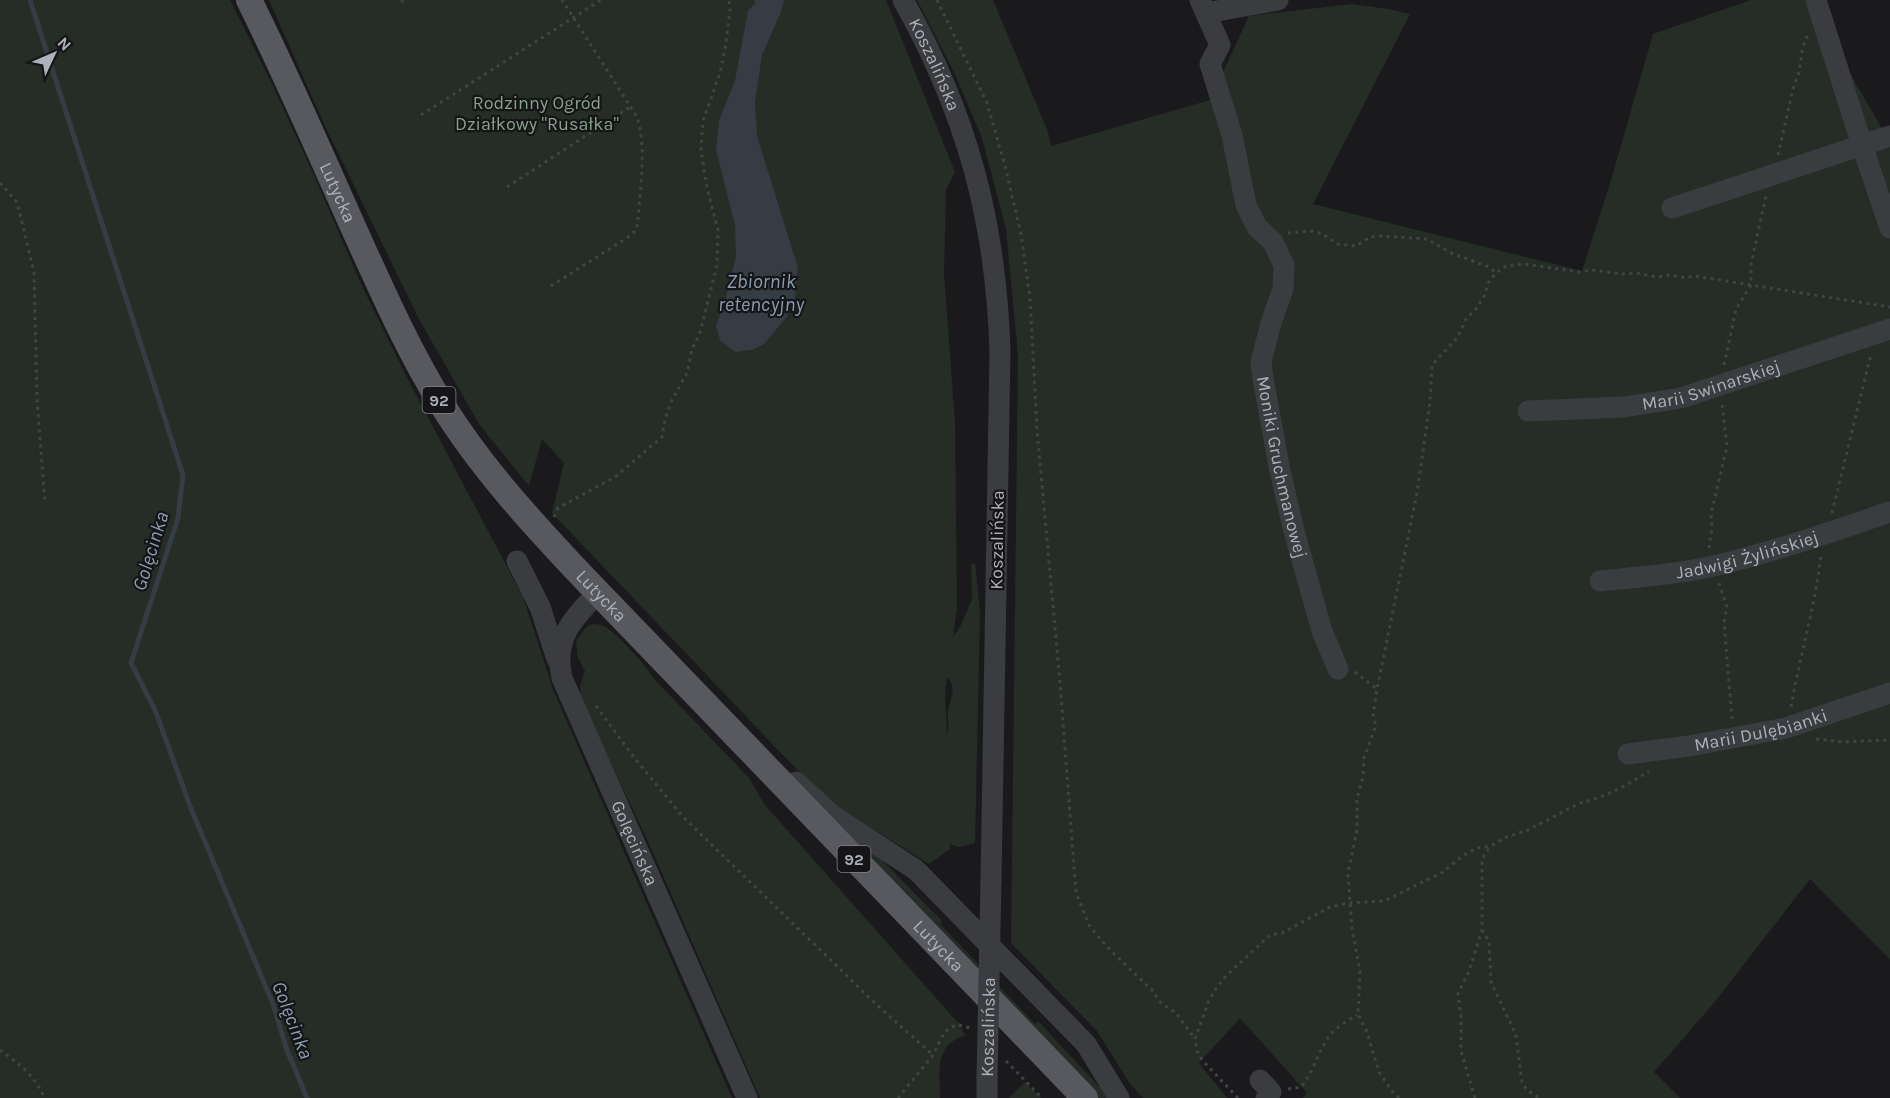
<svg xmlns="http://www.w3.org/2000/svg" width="1890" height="1098" font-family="Karla,sans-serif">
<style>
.green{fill:#262d27;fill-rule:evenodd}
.water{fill:#353c43}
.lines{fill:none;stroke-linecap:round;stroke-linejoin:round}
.stream{stroke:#353c43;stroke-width:5}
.path{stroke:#414347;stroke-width:3;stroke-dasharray:3 4.5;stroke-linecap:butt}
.minor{stroke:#3b3c40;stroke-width:21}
.major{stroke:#58595f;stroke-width:26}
.minor-bridge{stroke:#3b3c40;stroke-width:21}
.labels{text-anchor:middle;stroke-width:4.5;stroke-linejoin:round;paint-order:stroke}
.shield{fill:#151517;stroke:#808289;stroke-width:1.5}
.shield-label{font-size:16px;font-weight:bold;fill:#aeb1ba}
.street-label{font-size:18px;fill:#aeb1ba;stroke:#151517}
.park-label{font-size:18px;fill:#87a28a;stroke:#151517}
.water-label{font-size:20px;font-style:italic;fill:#8a9db0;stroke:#151517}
</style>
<rect width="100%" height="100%" fill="#1a1a1c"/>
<path class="green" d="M0 0H230L273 86 314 175 360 282 406 376 523 597 554 692 732 1098H0Z
M269 0H886L955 172 946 190 944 273 955 423 957 608 953 637 961 625 972 599 971 565 975 563 980 612 975 843 959 847 952 845 950 842V849L929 864 825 799 552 513 564 463 542 439 529 486 479 424 419 319 325 126ZM947 677C958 687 950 699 948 711 947 720 950 726 947 735L945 691Z
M917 0H993L1048 132 1051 146 1210 100 1249 16 1352 4 1388 9 1410 14 1313 204 1582 271 1611 180 1653 34 1751 0H1807L1890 142V959L1810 879 1713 1004 1654 1072 1680 1098H1303L1307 1093 1240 1018 1199 1063 1227 1098H1143L1129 1082 1097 1031 1011 943 1018 355 1006 229 982 138 955 74Z
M592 624C593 624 601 625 602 625 615 630 648 668 655 680L749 778 765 805 959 1024 965 1035C958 1038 949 1042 945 1049 937 1062 940 1083 940 1098H760L651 848 581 700 580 686 585 671 578 658 576 641 586 627Z
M847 837 875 853 942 921 940 924 1035 1024 1038 1021 1110 1098H1097Z
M1025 1082 1041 1098H1009Z"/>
<path class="water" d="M754 0H784L781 12 762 55 755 102 757 136 798 268 795 298 786 318 764 344 752 350 735 352 720 340 716 326 726 297 736 256 735 225 716 150 719 120 735 81 748 11 755 3Z"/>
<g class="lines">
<path class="stream" d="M30 0 183 475 178 518 131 663 155 710 190 806 273 1004 287 1050 307 1098"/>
<path class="path" d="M937 0 987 103 1005 166 1021 234 1030 298 1037 429 1060 683 1076 893 1090 927 1110 950 1153 991 1160 1002 1177 1014 1195 1039
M401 2 404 0
M421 115 601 0
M1778 155 1793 89 1799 72 1803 46 1808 34
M0 183 17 202 34 272 37 400 45 503
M507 187 630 107
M1288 233 1312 231 1323 234 1337 244 1356 246 1370 237 1380 236 1427 239 1451 253 1489 267 1496 273
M551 286 630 236 636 230 638 221C640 189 647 147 637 117L562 0
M1724 365 1736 309 1751 285V264L1766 196
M1832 513 1871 354
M554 517 558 508 615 477 662 437 665 419 672 400 687 373 692 349 700 333 717 265 718 230 707 188 701 149 703 121 720 73 725 50 730 10 729 0
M1709 548 1712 528 1711 514 1727 446 1722 404
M1719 583 1727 607 1724 622 1732 719
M1355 672 1377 689
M596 706 636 760 683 817 877 1005 933 1055
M1791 707C1800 656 1815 606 1821 555
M1816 739 1843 742 1890 740
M1482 930 1489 941 1491 982 1516 1035 1522 1083 1527 1090 1539 1098
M0 1050C17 1062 37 1077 44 1098
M1006 1061 1042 1098
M1288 1089 1301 1087C1313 1072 1317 1055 1327 1039 1333 1029 1347 1021 1357 1015
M898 1098 933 1055 944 1033 951 1027 959 1025 970 1028
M1238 1098 1202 1060 1197 1051 1195 1039 1209 1000 1217 987 1226 976 1270 935 1282 933 1330 907 1349 903 1384 901 1443 872 1464 855 1477 848 1491 846 1504 838 1528 830 1580 803C1603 798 1630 784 1649 771
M1399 1098 1392 1091 1379 1072 1367 1032 1358 1014 1360 971 1352 929 1348 873 1357 830V799L1363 777 1364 758 1376 725 1373 716 1377 689 1417 493 1430 402 1432 365 1457 338 1466 319 1476 309 1485 295 1488 283 1496 273 1506 266 1525 264 1579 272 1592 270 1622 274 1637 273 1656 277 1671 275 1686 278 1694 276 1890 307
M1475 1098 1461 1051V1017L1458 994 1469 971 1482 930V862L1485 853 1491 846"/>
<g class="minor">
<path id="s1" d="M903 0C967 114 996 221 1000 351L991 881"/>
<path id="s2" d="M1200 0 1220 45 1210 64 1232 135 1246 205 1257 227 1273 242 1284 265 1283 289 1271 323 1261 362 1263 378 1280 471 1294 531 1322 631 1338 669"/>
<path d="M1816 0 1862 145 1890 228"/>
<path d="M1206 13 1278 0"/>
<path d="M1672 208 1890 136"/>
<path id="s3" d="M1528 411 1624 407 1681 398 1890 329"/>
<path d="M517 561 540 607 557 659"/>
<path id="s4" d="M1600 581C1639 577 1680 574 1718 565 1777 551 1833 531 1890 512"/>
<path id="s5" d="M598 593C572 619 553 639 562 678L747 1098"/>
<path id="s6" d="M1628 754 1689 746 1786 728 1890 693"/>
<path d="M796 782 832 815 916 870 1086 1044 1119 1098"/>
<path d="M1260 1080 1271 1092 1266 1098"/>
<path d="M987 1098V1079"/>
</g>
<path class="major" id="s7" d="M249 0C288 78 323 160 359 240 384 295 409 351 441 403 481 468 533 524 585 579L1085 1098"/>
<path class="minor-bridge" id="s8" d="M987 1079 991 881"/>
</g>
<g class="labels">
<g class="shield">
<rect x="422.5" y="387" width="33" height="26" rx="4.5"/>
<rect x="837.5" y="846" width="33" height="26" rx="4.5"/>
</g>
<g class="shield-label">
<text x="439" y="406">92</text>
<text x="854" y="865">92</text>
</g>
<g class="street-label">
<text dy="6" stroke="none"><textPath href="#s1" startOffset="72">Koszalińska</textPath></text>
<text dy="6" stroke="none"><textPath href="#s7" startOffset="212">Lutycka</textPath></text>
<text dy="6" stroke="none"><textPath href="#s3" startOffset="186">Marii Swinarskiej</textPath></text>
<text dy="6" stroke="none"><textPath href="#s2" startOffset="496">Moniki Gruchmanowej</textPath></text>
<text transform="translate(997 540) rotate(-89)" y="6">Koszalińska</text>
<text dy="6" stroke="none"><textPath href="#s4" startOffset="150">Jadwigi Żylińskiej</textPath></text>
<text dy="6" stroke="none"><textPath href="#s7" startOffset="698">Lutycka</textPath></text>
<text dy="6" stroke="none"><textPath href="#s6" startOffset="135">Marii Dulębianki</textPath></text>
<text dy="6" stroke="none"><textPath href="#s5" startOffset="278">Golęcińska</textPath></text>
<text dy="6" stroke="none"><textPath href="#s7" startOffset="1184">Lutycka</textPath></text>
<text dy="6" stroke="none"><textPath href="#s8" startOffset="52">Koszalińska</textPath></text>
</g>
<g class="park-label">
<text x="537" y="109">Rodzinny Ogród<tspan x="537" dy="21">Działkowy "Rusałka"</tspan></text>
</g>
<g class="water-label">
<text x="761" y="288">Zbiornik<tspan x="761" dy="23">retencyjny</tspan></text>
<text transform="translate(150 551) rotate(-73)" y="7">Golęcinka</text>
<text transform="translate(293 1020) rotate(69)" y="7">Golęcinka</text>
</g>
</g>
<g transform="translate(54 54) rotate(46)" stroke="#151517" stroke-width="4.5" paint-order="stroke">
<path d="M0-4.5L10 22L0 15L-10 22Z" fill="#aeb1ba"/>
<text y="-9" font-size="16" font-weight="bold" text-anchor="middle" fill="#aeb1ba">N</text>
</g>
</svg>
